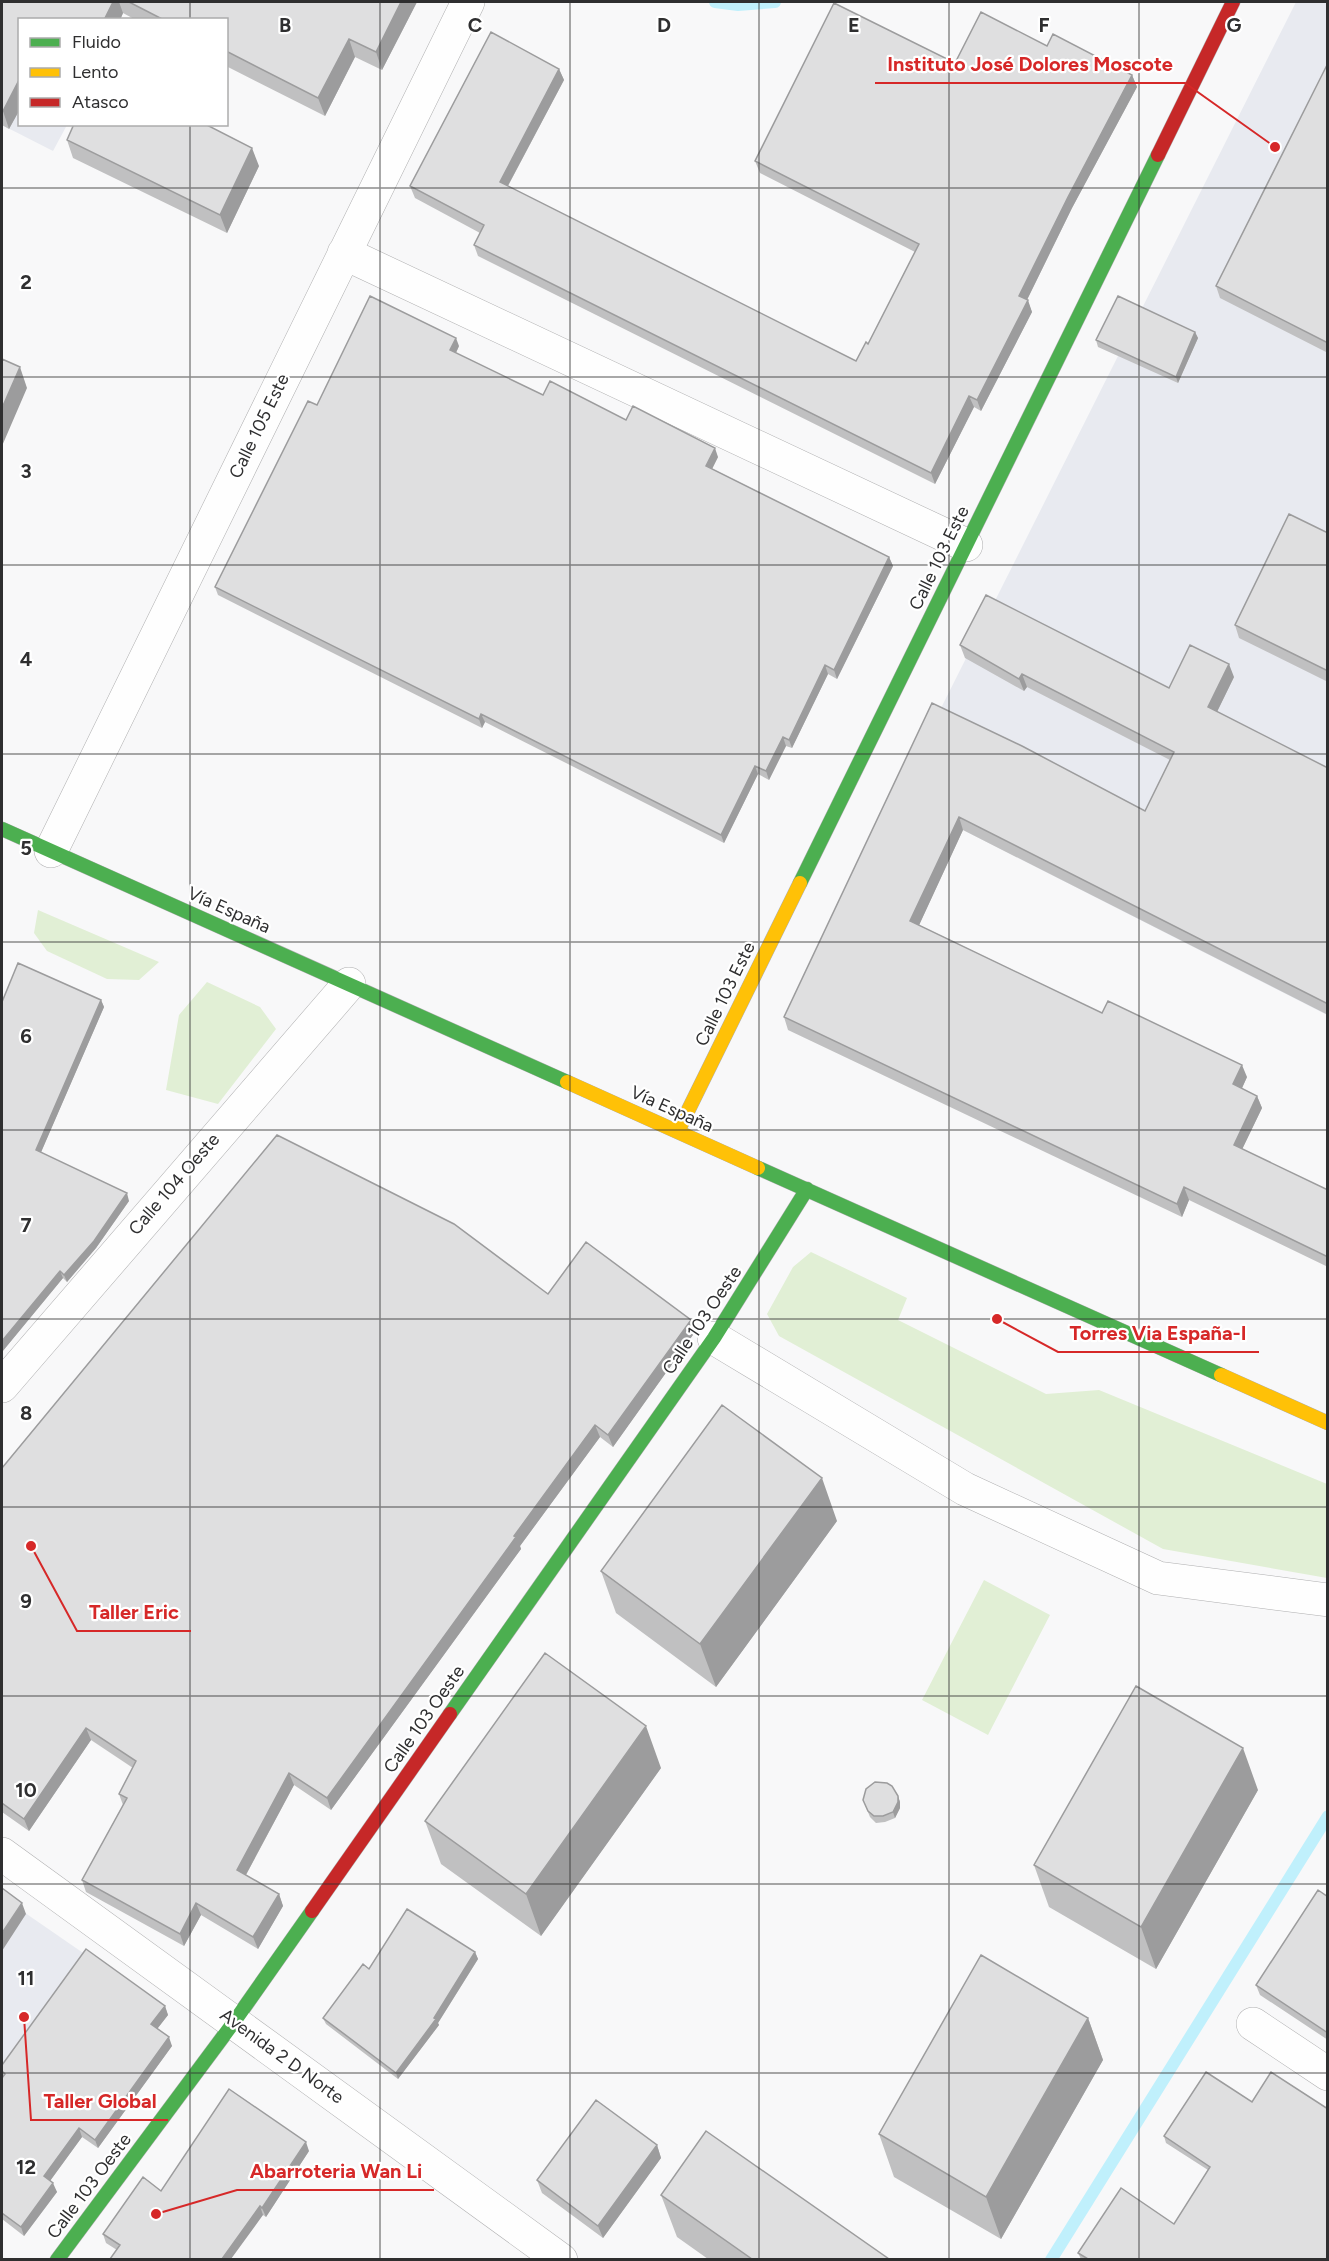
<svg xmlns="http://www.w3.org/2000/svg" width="1329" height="2261" font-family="Figtree,sans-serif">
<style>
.built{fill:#e8eaf0}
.green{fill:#e1efd5}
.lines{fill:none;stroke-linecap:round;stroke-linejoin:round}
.stream{stroke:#c0f0fc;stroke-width:12}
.street-casing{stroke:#afafb0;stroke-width:34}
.fast-casing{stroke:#afafb0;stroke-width:15}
.slow-casing{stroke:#afafb0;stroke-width:15}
.jam-casing{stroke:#afafb0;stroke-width:15}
.street{stroke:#fefefe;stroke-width:33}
.fast{stroke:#4caf50;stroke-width:14}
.slow{stroke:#ffc107;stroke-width:14}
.jam{stroke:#c62828;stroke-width:14}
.wall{fill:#c0c0c1}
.shaded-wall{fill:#9c9c9d}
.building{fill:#dfdfe0;stroke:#9c9c9d;stroke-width:1.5}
.grid{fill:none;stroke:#2f2f30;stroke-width:1.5;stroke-opacity:0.55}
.labels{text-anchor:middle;stroke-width:4.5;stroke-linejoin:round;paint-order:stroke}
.street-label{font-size:18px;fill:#2f2f30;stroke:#fff}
.grid-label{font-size:20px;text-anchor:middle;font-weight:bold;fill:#2f2f30;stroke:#fff;stroke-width:4.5;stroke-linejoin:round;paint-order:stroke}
.leader{fill:none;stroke:#d62828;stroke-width:2}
.callout-dot{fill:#d62828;stroke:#fff;stroke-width:2}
.callout-label{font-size:20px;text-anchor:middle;font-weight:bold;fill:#d62828;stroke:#fff;stroke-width:4.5;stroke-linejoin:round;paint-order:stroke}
</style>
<rect width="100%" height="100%" fill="#f8f8f9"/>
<path class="built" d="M2 2H129L120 19 20 20V124L67 125 53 151 2 125Z
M1296 2H1327V1015L963 830 937 716Z
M2 1897 89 1957 2 2078Z"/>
<path class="green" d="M38 910 159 962 139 980 107 979 47 951 34 933Z
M207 982 260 1007 276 1029 218 1104 166 1090 179 1015Z
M811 1252 907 1298 898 1320 1046 1394 1099 1390 1327 1484V1578L1163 1549 779 1336 767 1314 793 1267Z
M984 1580 1050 1615 988 1735 922 1700Z"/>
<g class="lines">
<path class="stream" d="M715 2 738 5 775 2
M1051 2260 1328 1816"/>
<defs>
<path id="street" d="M344 253 966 545
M51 851 468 2
M714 1338 965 1489 1158 1578 1328 1600
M2 1386 349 984
M2 1854 561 2260
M1253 2024 1328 2074"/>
<path id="fast" d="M2 829 567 1082
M800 883 1158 155
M758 1168 1221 1375
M450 1714 714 1338 807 1189
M57 2260 234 2022 312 1911"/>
<path id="slow" d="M567 1082 758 1168
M678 1131 800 883
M1221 1375 1328 1423"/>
<path id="jam" d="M1158 155 1233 2
M312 1911 450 1714"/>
</defs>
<use href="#street" class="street-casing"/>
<use href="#fast" class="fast-casing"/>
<use href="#slow" class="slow-casing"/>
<use href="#jam" class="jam-casing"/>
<use href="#street" class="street"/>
<use href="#fast" class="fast"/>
<use href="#slow" class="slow"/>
<use href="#jam" class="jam"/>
</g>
<path class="wall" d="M2 2H417L382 70 355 57 325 116 226 66V20H136L123 13 120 20H20V109L9 129 2 125Z
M1047 46 1132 75 1137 87 1072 208 1027 300 1032 312 981 411 974 407 935 484 478 256 474 245 480 233 415 198 410 186 559 69 564 80 508 186 856 361 868 344 915 252 760 173 755 161 955 63Z
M1328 63V353L1220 298 1216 286Z
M67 140 259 166 227 233 73 158Z
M1195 332 1198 338 1178 383 1098 347 1096 340Z
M459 346 456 353 543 395 626 420 718 457 712 469 889 557 893 566 837 679 828 674 792 748 786 746 769 780 758 774 724 843 485 722 482 728 218 595 215 587 317 405Z
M1328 533V682L1239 638 1235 625Z
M960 645 1169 688 1234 677 1217 712 1328 768V1015L963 830 919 925 1102 1013 1247 1077 1242 1088 1257 1096 1262 1108 1242 1149 1328 1190V1267L1189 1200 1182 1217 788 1030 784 1017 932 703 1145 811 1170 760 1027 687 1024 691 965 658Z
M101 1000 104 1007 41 1152 129 1201 96 1248 67 1282 63 1278 2 1352V1002Z
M548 1294 695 1332 613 1447 600 1437 520 1546 521 1549 331 1810 294 1785 246 1875 279 1894 283 1906 258 1949 201 1915 184 1946 86 1892 82 1880 123 1805 119 1794 133 1768 91 1740 29 1831 2 1812V1468Z
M837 1521 716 1687 616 1613 601 1571Z
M661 1768 541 1936 441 1864 425 1821Z
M1258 1790 1156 1969 1049 1907 1034 1865Z
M898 1796 900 1802V1808L895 1818 885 1822 876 1823 870 1817 863 1800Z
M1328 1897V2040L1260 1995 1256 1985Z
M475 1952 478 1959 438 2023 439 2025 398 2079 326 2024 323 2018 369 1969Z
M165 2006 168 2015 157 2029 172 2046 98 2148 82 2137 50 2181 57 2192 24 2236 2 2219V2065Z
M1088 2018 1103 2060 1001 2239 894 2177 879 2134Z
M1252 2102 1328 2259H1081L1078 2253 1174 2224 1208 2170 1166 2143 1164 2136Z
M657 2145 661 2158 603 2238 542 2193 537 2180Z
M309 2151 266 2217 263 2215 117 2250 106 2243 103 2234 161 2191Z
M661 2195 889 2259H708L677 2237Z"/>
<path class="shaded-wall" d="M113 2H119L123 13 120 20H104Z
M401 2H417L382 70 376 52Z
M349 39 355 57 325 116 318 98Z
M559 69 564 80 504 193 500 182Z
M1132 75 1137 87 1072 208 1023 308 1019 296 1068 197Z
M20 78V109L9 129 3 111Z
M252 148 259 166 227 233 220 215Z
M1028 300 1032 312 981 411 977 400Z
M1195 332 1198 338 1178 383 1176 377Z
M456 338 459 346 453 359 450 350Z
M20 367 27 388 2 446V408Z
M969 396 974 407 935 484 931 473Z
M715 448 718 457 709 475 706 466Z
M889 557 893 566 837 679 834 670Z
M1229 664 1234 677 1213 720 1208 707Z
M825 665 828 674 792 748 789 740Z
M1022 674 1027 687 1024 691 1019 679Z
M481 714 485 722 482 728 479 719Z
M783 737 786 746 769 780 766 771Z
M755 766 758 774 724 843 721 835Z
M959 817 963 830 915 934 910 921Z
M101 1000 104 1007 39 1157 36 1150Z
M1242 1065 1247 1077 1238 1097 1233 1084Z
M1257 1096 1262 1108 1238 1158 1234 1145Z
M1184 1187 1189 1200 1182 1217 1177 1204Z
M127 1193 129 1201 96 1248 67 1282 64 1275Z
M60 1271 63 1278 2 1352V1341Z
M691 1320 695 1332 613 1447 608 1435Z
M595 1425 600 1437 520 1546 521 1549 331 1810 327 1798 514 1536Z
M822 1478 837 1521 716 1687 700 1644Z
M646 1726 661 1768 541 1936 526 1894Z
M86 1728 91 1740 29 1831 24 1819Z
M1243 1748 1258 1790 1156 1969 1141 1927Z
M289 1773 294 1785 242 1882 237 1870Z
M898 1796 900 1802V1808L895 1818 893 1812Z
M279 1894 283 1906 258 1949 253 1937Z
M22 1903 26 1914 2 1951V1933Z
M196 1903 201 1915 184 1946 180 1934Z
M475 1952 478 1959 438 2023 439 2025 398 2079 396 2073 434 2018Z
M165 2006 168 2015 154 2033 151 2024Z
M1088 2018 1103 2060 1001 2239 986 2197Z
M169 2037 172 2046 98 2148 95 2140Z
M79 2128 82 2137 47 2185 44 2176Z
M306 2142 309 2151 266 2217 262 2208Z
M657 2145 661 2158 603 2238 598 2226Z
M53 2183 57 2192 24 2236 21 2227Z
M260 2206 263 2215 231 2259H222Z"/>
<path class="building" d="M2 2H113L104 20H20V78L3 111 2 110Z
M129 2H401L376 52 349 39 318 98 226 51V20H164Z
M834 3 955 63 981 12 1047 46 1053 34 1132 75 1068 197 1019 296 1028 300 977 400 969 396 931 473 474 245 484 225 410 186 491 32 559 69 500 182 856 361 866 342 868 344 919 244 755 161Z
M1328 63V343L1216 286Z
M74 124H205L252 148 220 215 67 140Z
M370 296 456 338 450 350 543 395 550 381 626 420 633 406 715 448 706 466 889 557 834 670 825 665 789 740 783 737 766 771 755 766 721 835 481 714 479 719 215 587 308 401 317 405Z
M1118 296 1195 332 1176 377 1096 340Z
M2 359 20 367 2 408Z
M1289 514 1328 533V671L1235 625Z
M986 595 1169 688 1190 645 1229 664 1208 707 1328 768V1004L959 817 910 921 1102 1013 1108 1001 1242 1065 1233 1084 1257 1096 1234 1145 1328 1190V1257L1184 1187 1177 1204 784 1017 932 703 1022 746 1145 811 1174 752 1022 674 1019 679 960 645Z
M18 963 101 1000 36 1150 127 1193 94 1241 64 1275 60 1271 2 1341V1002Z
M277 1135 454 1224 548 1294 586 1242 691 1320 608 1435 595 1425 514 1536 516 1537 327 1798 289 1773 237 1870 279 1894 253 1937 196 1903 180 1934 82 1880 127 1798 119 1794 136 1761 86 1728 24 1819 2 1803V1468Z
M722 1405 822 1478 700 1644 601 1571Z
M545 1653 646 1726 526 1894 425 1821Z
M1136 1686 1243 1748 1141 1927 1034 1865Z
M875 1782 887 1783 892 1786 898 1796V1802L893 1812 883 1816H874L868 1811 863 1800 866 1789Z
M2 1888 22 1903 2 1933Z
M1318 1890 1328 1897V2033L1256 1985Z
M407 1909 475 1952 434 2018 436 2019 396 2073 323 2018 363 1964 369 1969Z
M86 1949 165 2006 151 2024 169 2037 95 2140 79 2128 44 2176 53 2183 21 2227 2 2213V2078L5 2074 2 2071V2065Z
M981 1955 1088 2018 986 2197 879 2134Z
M1206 2072 1252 2102 1271 2072 1328 2109V2259H1088L1078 2253 1121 2188 1174 2224 1210 2167 1164 2136Z
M229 2089 306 2142 262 2208 260 2206 222 2259H110L120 2245 103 2234 143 2177 161 2191Z
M596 2100 657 2145 598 2226 537 2180Z
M706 2131 889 2259H752L661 2195Z"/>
<path class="grid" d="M190 2V20M380 2V2260M570 2V2260M759 2V2260M949 2V2260M1139 2V2260M190 124V2260M2 188H1328M2 377H1328M2 565H1328M2 754H1328M2 942H1328M2 1130H1328M2 1319H1328M2 1507H1328M2 1696H1328M2 1884H1328M2 2073H1328"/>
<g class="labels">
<g class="street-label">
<text transform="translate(259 426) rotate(-64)" y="6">Calle 105 Este</text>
<text transform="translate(939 558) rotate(-64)" y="6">Calle 103 Este</text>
<text transform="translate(229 910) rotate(24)" y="6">Vía España</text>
<text transform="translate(725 994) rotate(-64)" y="6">Calle 103 Este</text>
<text transform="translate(672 1109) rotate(24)" y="6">Vía España</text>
<text transform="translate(174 1184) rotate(-49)" y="6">Calle 104 Oeste</text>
<text transform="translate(702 1320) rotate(-56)" y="6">Calle 103 Oeste</text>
<text transform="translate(424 1719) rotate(-55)" y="6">Calle 103 Oeste</text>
<text transform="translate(282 2056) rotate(36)" y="6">Avenida 2 D Norte</text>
<text transform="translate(89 2186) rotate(-53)" y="6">Calle 103 Oeste</text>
</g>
</g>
<g class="grid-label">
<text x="285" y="32">B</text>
<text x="475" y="32">C</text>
<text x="664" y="32">D</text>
<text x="854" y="32">E</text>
<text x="1044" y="32">F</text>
<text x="1234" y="32">G</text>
<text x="26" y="289">2</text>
<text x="26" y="478">3</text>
<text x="26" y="666">4</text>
<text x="26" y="855">5</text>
<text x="26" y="1043">6</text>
<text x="26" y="1232">7</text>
<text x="26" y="1420">8</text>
<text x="26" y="1608">9</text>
<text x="26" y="1797">10</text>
<text x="26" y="1985">11</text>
<text x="26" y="2174">12</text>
</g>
<path class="leader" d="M1275 147L1185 83H875M997 1319L1058 1352H1259M31 1546L77 1631H191M24 2017L31 2120H168M156 2214L237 2190H434"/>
<g class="callout-dot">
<circle cx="1275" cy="147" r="6"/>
<circle cx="997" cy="1319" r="6"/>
<circle cx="31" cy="1546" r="6"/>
<circle cx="24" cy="2017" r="6"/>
<circle cx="156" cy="2214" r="6"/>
</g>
<g class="callout-label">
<text x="1030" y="71">Instituto José Dolores Moscote</text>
<text x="1158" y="1340">Torres Via España-I</text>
<text x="134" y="1619">Taller Eric</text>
<text x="100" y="2108">Taller Global</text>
<text x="336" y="2178">Abarroteria Wan Li</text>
</g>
<rect width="1329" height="2261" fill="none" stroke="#2f2f30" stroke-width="6"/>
<rect x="18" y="18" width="210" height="108" fill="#ffffff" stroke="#acacac" stroke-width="1.5"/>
<rect x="30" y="38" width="30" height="9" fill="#4caf50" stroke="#acacac" stroke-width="1.5"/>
<text x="72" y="48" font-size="18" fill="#2f2f30">Fluido</text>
<rect x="30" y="68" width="30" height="9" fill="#ffc107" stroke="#acacac" stroke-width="1.5"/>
<text x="72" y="78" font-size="18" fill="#2f2f30">Lento</text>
<rect x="30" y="98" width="30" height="9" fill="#c62828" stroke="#acacac" stroke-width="1.5"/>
<text x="72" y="108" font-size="18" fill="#2f2f30">Atasco</text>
</svg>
